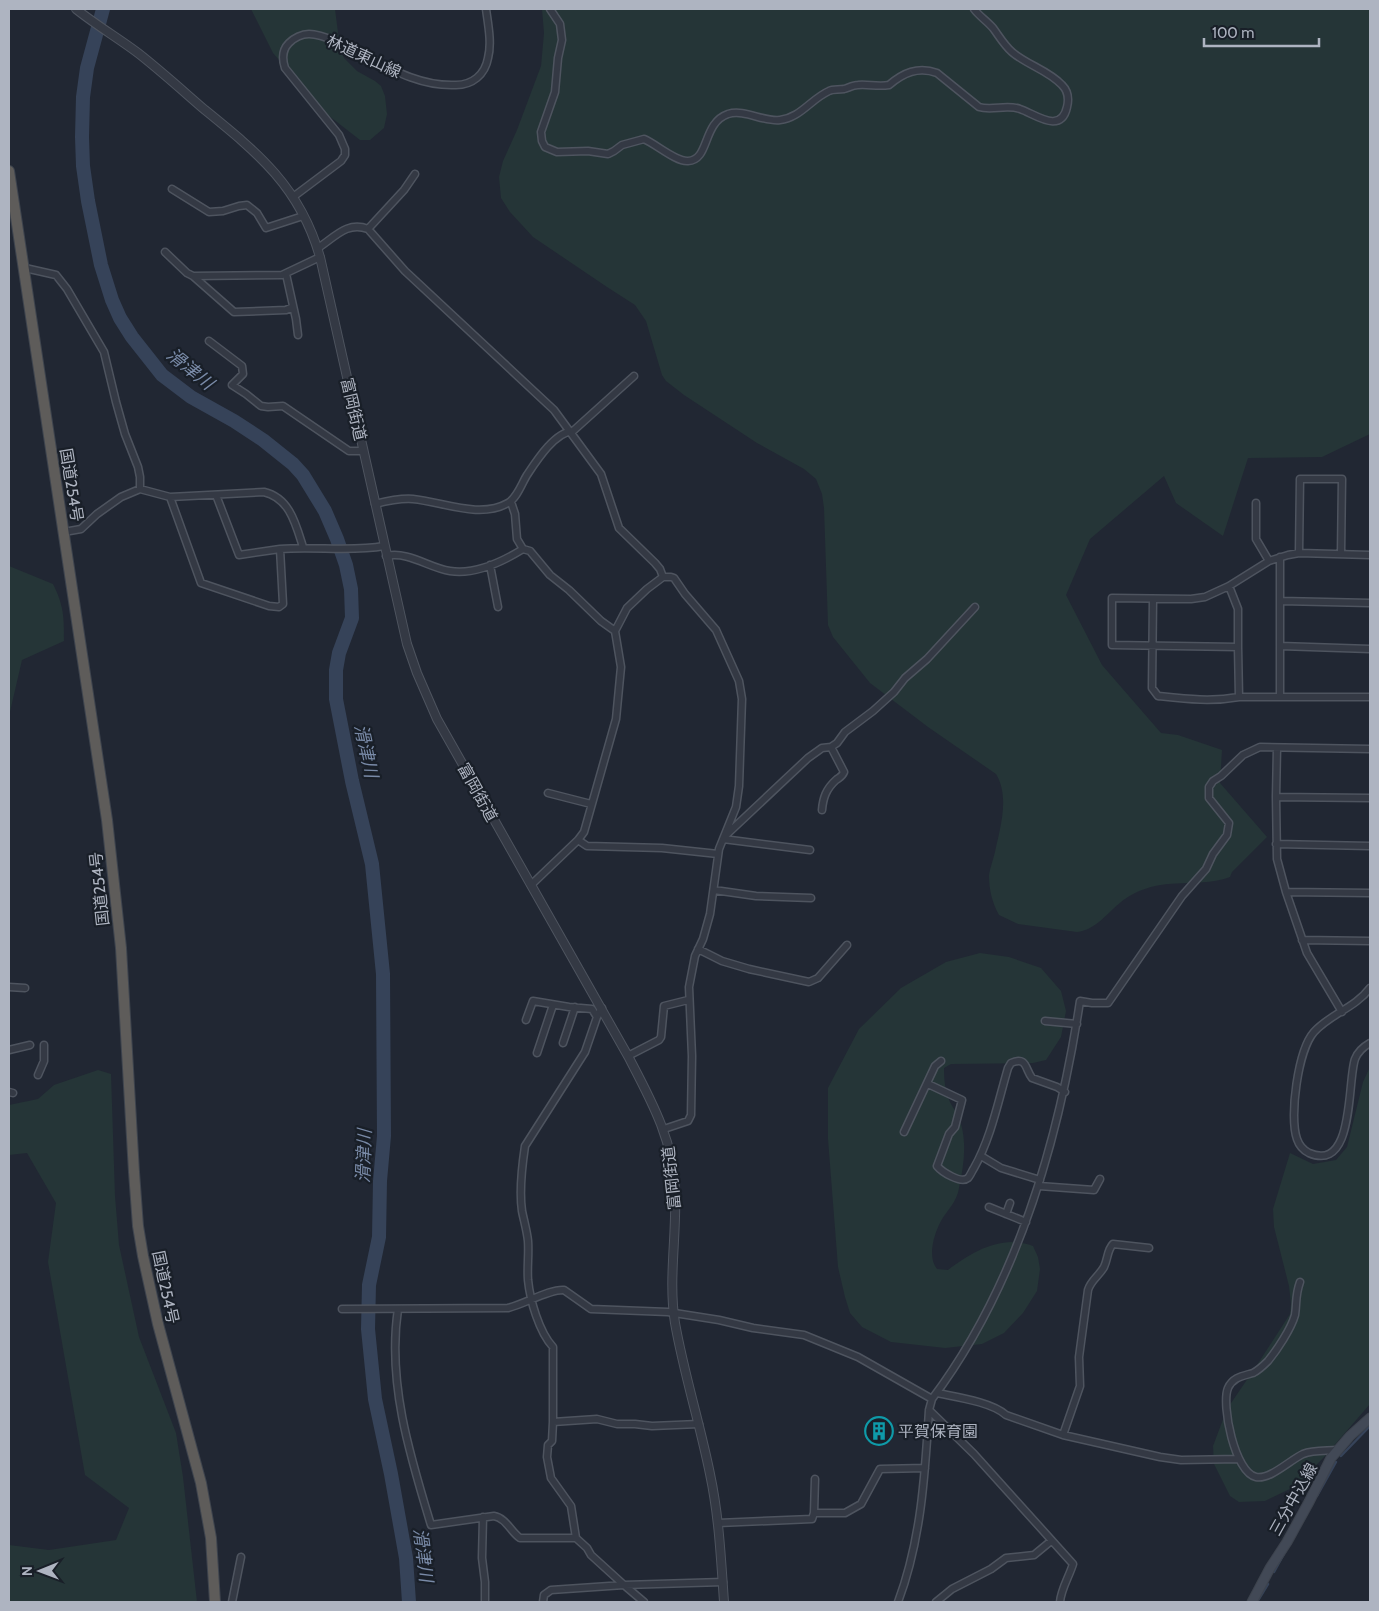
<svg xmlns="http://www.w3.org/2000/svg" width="1379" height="1611" font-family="Cabin,'Noto Sans JP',sans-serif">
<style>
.green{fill:#253537}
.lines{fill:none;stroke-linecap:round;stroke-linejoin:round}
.stream{stroke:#364359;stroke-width:2.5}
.river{stroke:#364359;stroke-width:14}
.minor-casing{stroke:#4e545f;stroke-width:9}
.tertiary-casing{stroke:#4e545f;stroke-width:10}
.secondary-casing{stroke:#3d434d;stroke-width:11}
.trunk-casing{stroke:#3e444e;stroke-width:12}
.minor{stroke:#343944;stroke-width:6}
.tertiary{stroke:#343944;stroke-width:8}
.secondary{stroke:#424956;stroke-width:9}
.trunk{stroke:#5e5c5a;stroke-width:10}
.labels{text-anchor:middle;stroke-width:4.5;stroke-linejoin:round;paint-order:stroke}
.street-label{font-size:16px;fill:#aeb4c1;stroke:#191f28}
.poi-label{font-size:16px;fill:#aeb4c1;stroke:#191f28;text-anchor:start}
.water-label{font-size:18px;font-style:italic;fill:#798aa7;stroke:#191f28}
</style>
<rect width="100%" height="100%" fill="#212733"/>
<path class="green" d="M251 9H335L340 48 344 58 357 71 375 81 381 86 385 96 387 114 384 128 370 140H360L324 112 273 53Z
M542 9H1370V434L1322 457 1248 458 1223 536 1176 503 1164 476 1090 539 1066 595 1102 665 1161 733 1178 735 1222 750 1220 783 1267 837 1232 872 1230 877C1203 887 1172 879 1145 889 1137 891 1127 897 1121 902 1107 913 1096 930 1077 932L1018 924 999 915C992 902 989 890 989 875 990 868 993 860 995 852 1000 828 1010 797 996 774L928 727 870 683 833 637 828 625 824 508 822 494 816 479 804 469 757 443 684 395 666 381 662 375 646 321 635 305 607 287 533 237 510 212 501 198 499 177 503 161 517 130 541 66 544 33Z
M9 566 53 584C64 606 64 617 64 641L22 660 9 716Z
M980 953 1009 957 1041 968 1061 991 1066 1011 1061 1037 1046 1060 1033 1063 951 1064 944 1068C944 1079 945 1092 950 1102 952 1107 956 1111 958 1116 968 1139 964 1164 959 1188 957 1202 947 1210 941 1221 934 1234 927 1257 937 1269L948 1270C972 1252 1002 1234 1033 1246L1038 1257 1040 1269 1037 1291 1023 1313 1004 1333 982 1344 945 1348 891 1342 862 1327 850 1313 845 1297 838 1267 828 1139V1088L859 1029 901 988 946 962Z
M1370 1067V1404L1325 1456 1296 1486 1265 1501 1239 1502 1230 1496 1214 1464 1213 1446 1227 1409 1259 1362 1290 1314 1291 1304 1289 1286 1274 1227 1273 1209 1290 1153 1313 1164 1336 1160 1347 1147 1363 1082Z
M98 1070 111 1074 115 1196 119 1245 139 1337 176 1433 183 1477 197 1602H9V1545L49 1550 116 1540 129 1508 85 1475 48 1262 56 1203 27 1153 9 1155V1105L38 1099 54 1085Z"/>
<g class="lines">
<path class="stream" d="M1341 1456 1370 1426
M1317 1496 1336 1462
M1274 1572 1285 1552
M1257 1602 1268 1584"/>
<path class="river" d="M103 9 87 68 83 97 82 137 83 166 88 201 101 265 112 300 120 318 132 337 162 375 191 397 234 421 263 440 293 464 303 475 325 511 337 539 346 565 351 589 352 618 339 653 336 670V699L352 781 372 864 383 974 384 1136 380 1181 379 1237 369 1285 368 1329 375 1399 391 1474 406 1558 409 1602"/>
<defs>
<path id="minor" d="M550 9 560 24 562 40 558 58 555 92 541 132 542 141 545 147 557 152 588 151 608 154 614 151 622 145 644 139C656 144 676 162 688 161 710 160 702 123 728 114 745 109 763 122 780 120 800 118 811 99 829 91 833 89 838 90 844 89 848 88 853 85 858 85 868 84 878 87 889 85 903 73 918 66 937 73L979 107C992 111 1007 104 1020 109 1035 114 1061 135 1067 107 1069 99 1068 91 1062 85 1048 70 1027 65 1012 52 1004 45 999 36 993 28 987 21 979 16 974 9
M172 189 209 212 223 211 239 206 247 205 257 213 266 228 303 216
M293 197 341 161 345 155V149L339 135 285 68C282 59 282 50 289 43 294 38 302 34 309 34 321 34 332 40 342 44 379 61 413 87 456 85 472 85 485 75 488 58 492 43 488 24 486 9
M368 229 404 190 415 174
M318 248C335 237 347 221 368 229L405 271 554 410 601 474 619 528 655 563 660 569 663 577
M165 252 187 273 193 276 282 275 320 257
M25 268 56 275 67 289 104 352 116 402 125 434 138 467 140 477V489
M286 274 296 319 298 335
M193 276 234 312 286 310 293 307
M209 341 242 366 243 374 232 385 246 394 261 406 268 407 283 406 349 451H363
M216 495 239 555 280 549
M170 497 201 583 269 606 279 607 283 604 280 549C314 546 351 552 384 546
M511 502 515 514 517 539 523 549 530 551 550 575 569 590 601 621 615 631
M1256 503V539L1269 561 1288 555 1299 553 1370 555
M375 504C387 501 401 498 413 499 443 502 480 519 508 503 517 498 522 483 527 475 537 460 555 432 573 431L634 376
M64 532 81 529 97 514 121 497 140 489 170 497 264 492C290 498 296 525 303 547
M1299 553 1300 479H1342L1341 554
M386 556C409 551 429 568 450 571 475 575 502 562 523 549
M490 565 498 607
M1229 586 1238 609V647
M1153 599 1152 688 1158 696C1186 699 1211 702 1239 697L1238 647 1112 645V598L1191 599 1205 597 1229 586 1269 561
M1281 601 1370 603
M1280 646 1370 649
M1280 696V557
M1239 697H1370
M1277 748 1276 797 1370 798
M548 793 591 804
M1276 797 1277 859 1286 892 1307 953 1342 1012
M822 810C823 798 826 789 836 780 840 777 842 777 844 772L831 747
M725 836 808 758 822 748 831 747 837 743 845 732 873 711 894 692 905 678 927 659 975 607
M723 839 810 850
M578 840 587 846 662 848 718 854
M1276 844 1370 846
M531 885 578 840 584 832 616 719 621 667 615 631 627 608 647 589 663 577H671L674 578 685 594 716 630 739 681 742 699 739 786 736 807 719 849 710 914 703 939 695 956 689 987 692 1056 691 1115 688 1121 664 1129
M714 890 756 896 811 898
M1286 892 1370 893
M1302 940 1370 941
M698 949 722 961 749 969 809 982 818 978 847 945
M9 987 25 988
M1370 988C1355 1008 1330 1014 1314 1032 1298 1050 1289 1117 1297 1139 1299 1145 1303 1150 1309 1153 1355 1173 1347 1082 1355 1059 1358 1051 1363 1047 1370 1043
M602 1008 597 1017 585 1052 525 1146C522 1166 519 1191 522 1211 524 1221 527 1231 528 1241 529 1254 527 1267 528 1280 530 1300 539 1332 553 1347V1422L552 1441 548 1445 547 1457 551 1478 571 1506 576 1538 587 1548 591 1555 624 1585 723 1582
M526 1020 533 1001 569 1007 592 1009 597 1017
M1045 1021 1077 1024
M563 1043 575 1007
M9 1050 30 1045
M537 1053 553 1005
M628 1056 659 1040 661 1037 664 1006 688 1000
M38 1075 44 1061V1045
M928 1084 962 1100 955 1127 949 1134 937 1166C942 1172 961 1184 968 1178 970 1176 972 1171 974 1168 991 1138 998 1102 1008 1068L1011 1063C1027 1056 1025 1069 1032 1078L1057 1087 1065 1092
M9 1092 13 1093
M904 1132 935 1066 941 1061
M981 1156 1001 1168 1040 1180
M1039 1186 1094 1190 1100 1179
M989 1207 1026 1222
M1006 1214 1010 1203
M1300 1282C1295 1296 1297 1302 1295 1315 1291 1329 1277 1350 1268 1361 1264 1365 1259 1370 1253 1373 1243 1376 1233 1377 1228 1388 1221 1405 1235 1473 1256 1477 1270 1480 1290 1460 1303 1454 1313 1450 1326 1451 1337 1450
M342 1309 508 1308C525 1304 549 1289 564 1290L591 1309 668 1312 719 1320 753 1328 804 1335 858 1357 932 1399
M398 1309C387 1382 410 1456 431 1525L494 1516C506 1518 511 1532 520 1538H576
M937 1393C956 1397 992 1402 1006 1415L1063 1435 1160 1457 1181 1460 1239 1459
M929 1410 974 1454 1073 1564C1069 1577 1061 1589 1060 1602
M553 1422 597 1419 617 1424H635L652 1426 699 1424
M1063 1435 1080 1386 1079 1357 1088 1290C1091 1280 1099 1276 1104 1267 1108 1259 1107 1250 1113 1244L1149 1248
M814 1513H845L861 1504 880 1469 925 1468
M483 1517 482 1558 485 1582V1602
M718 1523 812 1519 814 1513 815 1479
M232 1602 241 1557
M543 1602 544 1595 551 1590 624 1585 644 1602
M898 1602C921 1541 925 1475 929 1410L932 1399C1018 1285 1059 1140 1080 1001L1092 1003H1108L1182 896 1206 869 1213 854 1227 835 1229 823 1209 798V787L1213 781 1221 776 1243 755 1260 747 1370 749
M936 1602 952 1589 991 1569 1006 1558 1034 1555 1051 1541"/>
<path id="tertiary" d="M76 9C96 25 118 38 138 53 161 71 183 91 205 110 258 153 300 187 320 257L407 644 417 673 437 719 628 1056C651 1100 674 1141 675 1191 677 1235 668 1279 675 1323 684 1374 700 1424 710 1474 719 1516 721 1559 724 1602"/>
<path id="secondary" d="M1252 1602 1270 1568 1287 1542 1309 1502 1331 1458 1350 1436 1370 1418"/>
<path id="trunk" d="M9 171 107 820 121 948 134 1172 138 1226 143 1256 158 1324 201 1483 211 1538 215 1602"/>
</defs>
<use href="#minor" class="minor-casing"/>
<use href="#tertiary" class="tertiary-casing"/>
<use href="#secondary" class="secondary-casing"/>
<use href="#trunk" class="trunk-casing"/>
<use href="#minor" class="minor"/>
<use href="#tertiary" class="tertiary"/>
<use href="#secondary" class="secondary"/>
<use href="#trunk" class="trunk"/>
</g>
<defs>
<symbol id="building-ring" viewBox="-11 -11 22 22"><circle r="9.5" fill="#191f28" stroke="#0f9aa8" stroke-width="1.5"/><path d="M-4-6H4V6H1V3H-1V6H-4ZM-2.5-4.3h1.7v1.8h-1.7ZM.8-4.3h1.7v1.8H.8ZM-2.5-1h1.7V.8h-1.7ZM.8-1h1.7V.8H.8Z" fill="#0f9aa8"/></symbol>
</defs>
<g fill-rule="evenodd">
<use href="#building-ring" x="863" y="1415" width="32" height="32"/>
</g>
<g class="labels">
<g class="street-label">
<text transform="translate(364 56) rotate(25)" y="6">林道東山線</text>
<text transform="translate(354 409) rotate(77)" y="6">富岡街道</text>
<text transform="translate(72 485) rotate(81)" y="6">国道254号</text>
<text transform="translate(478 792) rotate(61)" y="6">富岡街道</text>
<text transform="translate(99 889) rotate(-96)" y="6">国道254号</text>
<text transform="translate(671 1178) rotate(-96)" y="6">富岡街道</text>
<text transform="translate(166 1287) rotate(78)" y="6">国道254号</text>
<text transform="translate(1293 1499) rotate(-61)" y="6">三分中込線</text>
</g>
<g class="poi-label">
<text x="898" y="1437">平賀保育園</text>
</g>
<g class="water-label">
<text transform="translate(190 369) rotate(39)" y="6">滑津川</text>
<text transform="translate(366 751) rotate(78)" y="6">滑津川</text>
<text transform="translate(364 1156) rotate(-88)" y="6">滑津川</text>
<text transform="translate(423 1555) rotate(83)" y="6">滑津川</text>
</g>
</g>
<rect width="1379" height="1611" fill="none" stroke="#aeb4c1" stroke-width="20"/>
<g transform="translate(40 1571) rotate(269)" stroke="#191f28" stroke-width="4" paint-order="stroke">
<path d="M0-4L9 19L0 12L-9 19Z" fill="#aeb4c1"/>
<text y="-8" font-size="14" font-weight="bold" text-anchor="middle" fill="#aeb4c1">N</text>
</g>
<path d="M1204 38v8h115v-8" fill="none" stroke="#aeb4c1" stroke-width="2.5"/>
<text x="1212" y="38" font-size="15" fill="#aeb4c1" stroke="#191f28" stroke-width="4" paint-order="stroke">100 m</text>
</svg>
